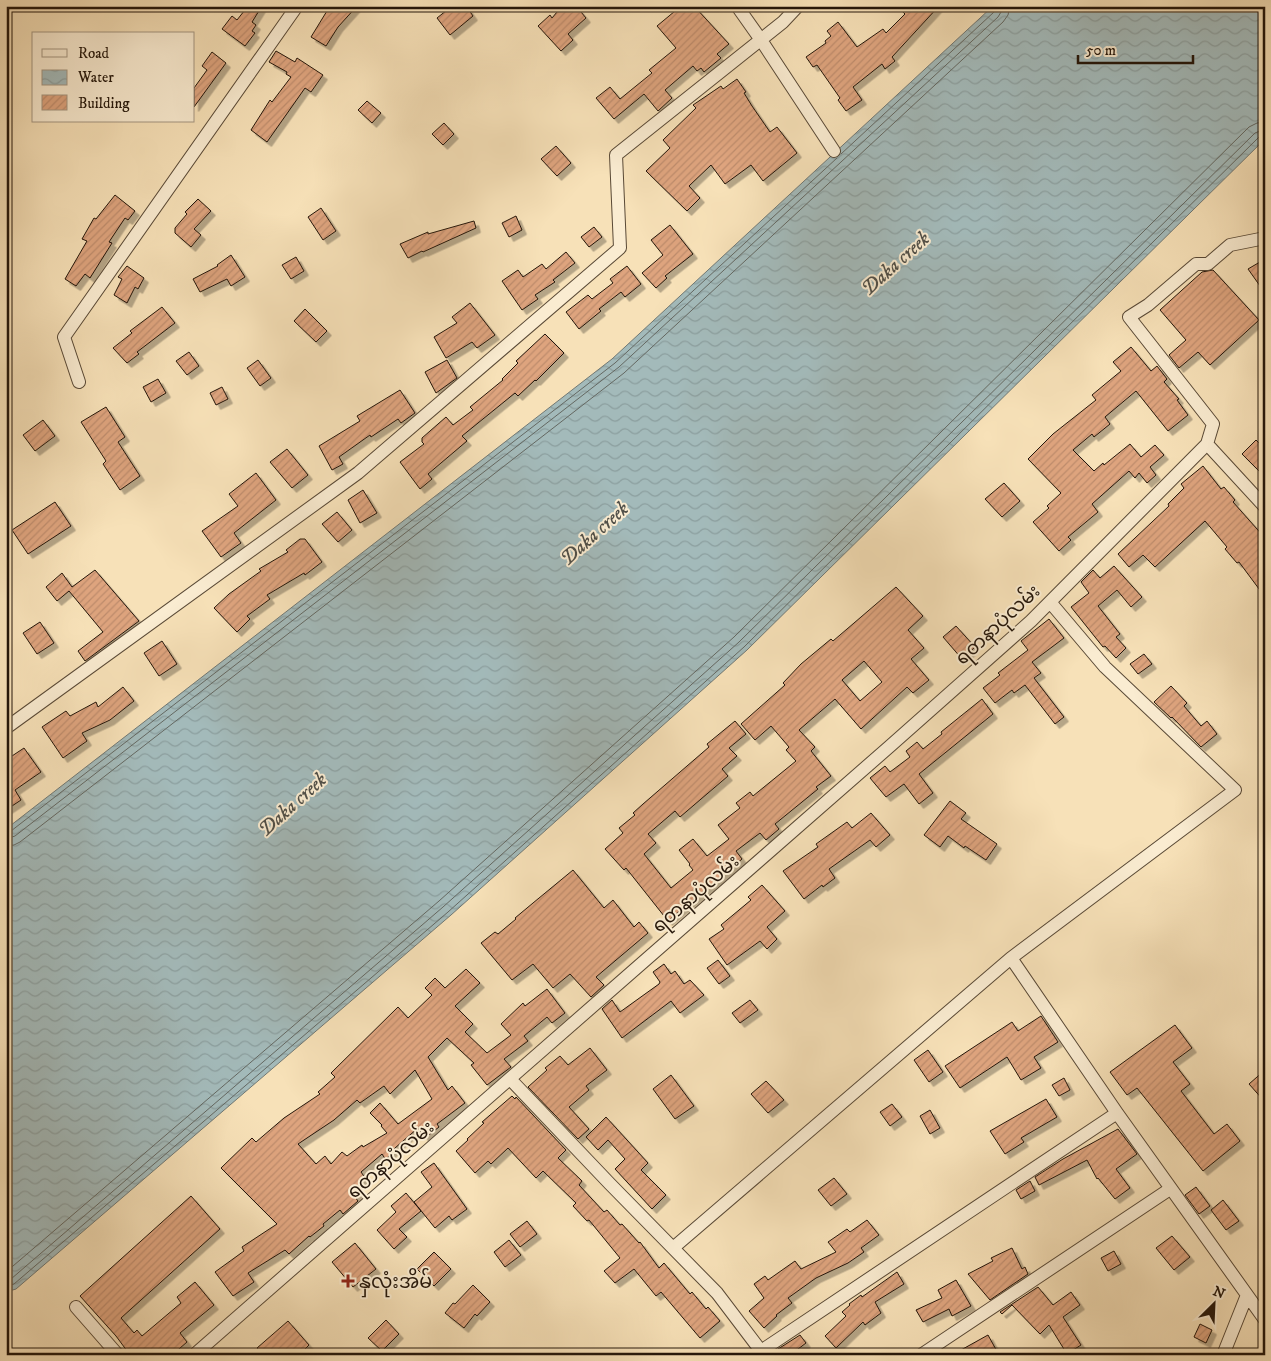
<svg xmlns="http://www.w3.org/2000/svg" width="1271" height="1361" font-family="'IM FELL DW Pica','Noto Sans Myanmar',serif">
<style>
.water{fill:url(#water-waves);stroke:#707874}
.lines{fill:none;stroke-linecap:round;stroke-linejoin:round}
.shore{stroke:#646862;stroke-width:1}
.building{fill:url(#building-hatch);stroke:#24160a;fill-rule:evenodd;filter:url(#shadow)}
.minor-casing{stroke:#594936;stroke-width:14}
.minor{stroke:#faecd1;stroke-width:12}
.poi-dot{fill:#8f2418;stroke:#faecd1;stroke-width:2}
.labels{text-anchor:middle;stroke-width:4;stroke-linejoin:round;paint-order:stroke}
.street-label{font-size:19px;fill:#24160a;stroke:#faecd1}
.poi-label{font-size:19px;fill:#24160a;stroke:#faecd1;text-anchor:start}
.water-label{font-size:20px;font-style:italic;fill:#504f48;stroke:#faecd1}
</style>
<defs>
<pattern id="water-waves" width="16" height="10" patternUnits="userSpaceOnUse" patternTransform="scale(1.25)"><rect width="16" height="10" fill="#a3baba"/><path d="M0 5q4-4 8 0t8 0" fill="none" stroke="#8c9f9f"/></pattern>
<pattern id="building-hatch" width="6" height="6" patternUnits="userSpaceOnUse" patternTransform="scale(1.25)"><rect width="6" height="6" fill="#dea47e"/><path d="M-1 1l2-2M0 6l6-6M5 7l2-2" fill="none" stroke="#be8c6c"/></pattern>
<filter id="shadow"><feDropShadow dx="4.5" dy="4.5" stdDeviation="0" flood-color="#0004"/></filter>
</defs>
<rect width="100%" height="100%" fill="#f7e1b8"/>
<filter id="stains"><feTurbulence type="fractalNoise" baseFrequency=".004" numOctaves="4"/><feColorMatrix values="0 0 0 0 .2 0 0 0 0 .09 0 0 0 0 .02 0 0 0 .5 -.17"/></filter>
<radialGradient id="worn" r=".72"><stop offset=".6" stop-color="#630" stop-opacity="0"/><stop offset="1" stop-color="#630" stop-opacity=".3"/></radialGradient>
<path class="water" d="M993 6H1265V139L747 650 451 915 16 1289 6 1292V829L612 359Z"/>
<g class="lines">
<path class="shore" d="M841 154 994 12 996 6
M6 832 11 831 615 363 837 158
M6 839 15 836 619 367 998 17 1001 12 1002 6
M6 846 14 845 20 842 624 373 1003 22 1008 15 1010 6
M6 1272 439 901 734 637 1249 127 1257 123 1265 122
M6 1280 11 1279 443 907 739 642 1255 133 1265 129
M6 1287 14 1284 448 912 744 647 1259 137 1265 136"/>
</g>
<path class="building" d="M248 6H262L252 22 256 25 252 31 255 33 245 46 222 29 232 16 237 20Z
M330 6H357L338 27 326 46 311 37Z
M452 6H466L473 16 450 35 437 18Z
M562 6H576L586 18 568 34 573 40 561 51 538 26 550 15 552 18Z
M681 6H694L729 44 717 54 721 58 704 72 701 68 697 71 693 66 665 90 672 98 658 111 644 94 614 119 596 98 610 87 620 99 652 73 649 70 676 48 657 26Z
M897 6H939L892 57 895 61 885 69 882 64 853 87 862 100 846 111 838 100 840 98 817 65 813 67 806 57 826 43 825 41 831 36 827 31 838 22 857 47 883 29 886 33 905 14Z
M276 51 295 62 297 58 323 75 311 92 305 88 267 142 251 130 270 100 272 102 291 77 286 74 287 72 269 62Z
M212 52 226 63 194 107V88L207 70 202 66Z
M737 79 746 92 744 93 752 106 770 132 777 127 797 153 763 181 751 165 725 184 711 165 689 186 700 198 687 211 646 171 670 148 663 140 696 108 693 105 721 86 723 89Z
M367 101 381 113 372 123 358 110Z
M444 123 454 134 443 145 432 134Z
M556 146 571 163 557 176 541 159Z
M115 195 135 211 128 220 125 218 109 242 112 243 90 278 85 274 76 286 65 279 87 241 82 239 94 218 96 219Z
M198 199 211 211 194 229 201 235 191 247 175 233V228L187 214 185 212Z
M321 208 336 231 323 240 308 217Z
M516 216 522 230 509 237 502 223Z
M474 221 476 228 423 252 422 251 408 258 400 244 428 232V234Z
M670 225 693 254 665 276 667 278 656 288 642 273 663 255 651 240Z
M594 227 602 237 589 247 581 237Z
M566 252 575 263 553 280 555 282 535 295 538 299 522 310 502 281 518 270 523 277 542 264 546 269Z
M231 255 245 277 231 286 227 279 200 292 193 279 218 266 217 265Z
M296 257 304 271 291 279 282 265Z
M1265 259V293L1248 269Z
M127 266 144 278 138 289 135 287 127 303 114 295 122 279 118 277Z
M627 266 641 284 625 297 621 292 599 309 601 311 579 329 566 312 588 295 592 299 613 283 610 279Z
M1213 270 1259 320 1210 365 1198 352 1179 368 1169 355 1186 340 1160 310 1202 272Z
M470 303 495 335 477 348 472 342 446 358 434 337 457 323 452 317Z
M162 307 175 323 137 352 139 354 127 363 113 348 132 333 130 331Z
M305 309 327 331 316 342 294 321Z
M545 334 564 353 536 381 535 380 518 396 515 393 462 436 467 441 428 474 432 479 420 489 400 462 424 444 422 442V438L446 417 453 425 473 410 470 407 503 380 502 379 518 363 516 361Z
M1131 347 1151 371 1157 366 1167 379 1164 382 1179 399 1177 400 1188 415 1168 431 1136 391 1105 417 1110 424 1094 437 1092 434 1073 450 1094 471 1103 463 1104 465 1130 444 1141 457 1155 445 1164 455 1150 467 1156 475 1147 483 1139 473 1135 478 1129 471 1092 504 1098 512 1068 537 1071 540 1059 551 1033 522 1049 508 1047 506 1061 493 1028 459 1053 434 1096 400 1092 395 1121 371 1113 362Z
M189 352 199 366 187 375 176 361Z
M258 360 271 378 260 386 247 368Z
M447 360 457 378 436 393 425 372Z
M158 379 166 393 151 402 143 387Z
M222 387 228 399 216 405 210 393Z
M400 390 415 413 401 423 398 419 371 437 370 435 339 457 343 464 332 470 319 446 360 421 357 416Z
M106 407 125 437 118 442 140 476 120 490 103 464 106 461 81 422Z
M43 420 55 436 35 451 23 435Z
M1256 440 1265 449V477L1242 454Z
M287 449 308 475 292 488 270 462Z
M1203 466 1221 489 1224 487 1235 500 1233 502 1265 538V597L1239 562 1237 563 1225 549 1227 547 1205 521 1155 567 1143 555 1129 567 1118 554 1169 506 1168 504 1184 488 1181 484Z
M256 473 276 500 234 533 241 543 221 557 202 531 238 506 229 494Z
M1004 483 1020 501 1002 517 985 499Z
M363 490 377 513 360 523 348 500Z
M55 502 71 526 28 554 12 530Z
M337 512 352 530 338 542 322 524Z
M300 539H305L322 562 305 575 304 573 267 595 270 599 247 616 250 619 237 632 214 608 229 594 261 571 259 569 288 552 286 550Z
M1114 566 1142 597 1131 607 1117 590 1098 606 1120 634 1116 637 1126 648 1116 658 1105 646 1103 647 1071 607 1089 593 1081 582 1093 570 1100 578Z
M95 570 139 621 85 661 78 651 103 632 69 591 57 601 46 587 62 573 72 587Z
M896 587 923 616 908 630 924 648 911 659 929 680 913 693 907 687 861 729 835 699 799 730 815 747 811 751 831 776 816 787 818 789 775 824 779 829 766 840 760 833 736 851 742 859 668 921 626 868 624 870 605 849 623 833 619 828 635 815 633 813 643 804 709 747 707 744 735 721 746 734 729 748 737 756 722 769 728 776 680 817 675 811 648 834 656 843 644 854 671 888 693 870 689 865 690 864 679 850 693 839 707 856 729 839 718 825 740 808 736 803 750 792 753 796 796 761 786 750 789 747 771 726 755 740 741 724 785 685 783 683 801 664 831 639 833 641ZM864 661 882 682 860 701 842 680Z
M1049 619 1064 638 1032 662 1041 673 1034 678 1064 717 1055 724 1025 685 1014 693 1012 690 995 703 983 688 1000 675 998 673 1028 650 1021 641Z
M40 622 54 643 37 654 23 633Z
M956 626 975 647 962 659 943 637Z
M162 641 177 664 159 676 144 653Z
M1144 654 1152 664 1138 674 1130 664Z
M1171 686 1187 703 1184 706 1201 726 1207 721 1217 734 1201 747 1172 717 1171 718 1154 702Z
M123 687 134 701 110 720 82 733 87 741 63 758 42 727 66 711 70 716 96 702 98 707Z
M982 699 993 714 919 774 933 793 919 804 904 784 886 797 870 778 885 766 890 772 910 757 906 751 917 742 923 749 942 734 941 732Z
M24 748 41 772 15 790 21 800 6 810V760Z
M950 801 966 813 961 819 997 844 986 860 965 846 964 848 948 836 940 847 924 835Z
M871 813 890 835 876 847 870 840 829 869 835 878 823 887 822 885 804 899 783 871 818 847 816 844 847 822 852 828Z
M573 870 604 908 613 900 634 927 639 922 648 933 596 977 604 985 591 997 570 974 553 988 533 964 512 980 481 943 495 932 498 934 516 919 515 918 533 903Z
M762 885 785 911 767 927 777 939 767 949 760 941 727 965 709 939 724 929 721 925 751 900 748 897Z
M718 960 730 976 719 984 707 968Z
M664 964 671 974 675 971 684 984 690 980 704 995 680 1013 671 1001 622 1038 602 1009 612 1000 620 1012 659 984 660 982 653 972Z
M466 969 480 983 455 1006 473 1024 465 1032 487 1053 511 1035 501 1024 523 1003 525 1006 547 989 565 1013 552 1023 547 1017 524 1036 528 1041 504 1059 511 1067 487 1085 471 1065 474 1063 447 1038 428 1057 448 1090 452 1086 465 1103 437 1124 439 1127 425 1138 418 1128 395 1148 386 1160 382 1154 361 1172 366 1179 355 1188 360 1193 355 1197 358 1201 343 1214 340 1210 323 1224 324 1226 310 1237 309 1236 289 1254 285 1250 248 1273 254 1282 233 1296 215 1272 244 1251 242 1247 277 1224 221 1168 252 1138 256 1142 284 1118 320 1094 318 1092 335 1077 331 1073 398 1007 408 1018 432 995 425 988 435 978 445 988ZM415 1070 432 1099 398 1124 380 1103 370 1113 382 1125 381 1126 387 1133 363 1147 362 1145 347 1156 342 1152 331 1164 325 1156 316 1164 298 1144 334 1120 357 1100 360 1103 384 1086 390 1094Z
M750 1000 758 1010 740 1023 732 1013Z
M1041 1016 1058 1042 1034 1057 1041 1068 1021 1080 1007 1057 960 1088 945 1066 1012 1022 1018 1031Z
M1175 1025 1192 1048 1173 1062 1190 1084 1181 1091 1214 1134 1227 1124 1240 1141 1203 1171 1137 1088 1127 1095 1110 1072Z
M590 1048 607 1070 586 1086 589 1090 569 1107 589 1129 578 1139 528 1087 547 1070 545 1068 560 1056 568 1065Z
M928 1050 943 1072 929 1082 914 1060Z
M1265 1070V1102L1249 1084Z
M671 1075 694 1106 675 1119 653 1089Z
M1064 1078 1070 1090 1059 1096 1052 1085Z
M766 1081 784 1100 768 1113 751 1094Z
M512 1096 515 1099 516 1097 566 1150 558 1158 582 1181 579 1185 604 1212 607 1210 620 1225 622 1224 639 1243 640 1242 659 1268 664 1263 690 1294 692 1292 706 1309 708 1307 720 1321 700 1338 661 1292 656 1296 634 1269 615 1283 604 1271 620 1258 589 1220 587 1221 573 1206 576 1203 543 1171 536 1178 508 1148 491 1164 488 1161 475 1173 456 1151 468 1140 467 1139 484 1123 482 1122Z
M1046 1099 1057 1117 1021 1138 1024 1142 1005 1154 990 1131Z
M892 1104 902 1117 890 1126 880 1112Z
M930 1110 940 1128 930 1134 920 1116Z
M606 1117 648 1163 641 1170 666 1195 652 1209 615 1169 625 1159 608 1140 598 1150 586 1137Z
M1118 1129 1137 1154 1116 1169 1130 1188 1115 1199 1098 1178 1097 1179 1087 1160 1039 1185 1035 1177 1063 1159Z
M434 1163 467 1209 452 1220 449 1216 435 1228 414 1202 432 1187 421 1172Z
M834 1178 847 1194 831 1206 818 1190Z
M1030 1181 1035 1191 1021 1199 1016 1190Z
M1196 1187 1210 1206 1199 1214 1185 1195Z
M406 1193 421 1211 399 1229 407 1237 394 1249 377 1230 396 1212 391 1206Z
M191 1196 220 1229 121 1318 134 1333 137 1330 142 1336 181 1303 177 1297 195 1282 214 1305 180 1333 187 1342 172 1355H130L116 1336 80 1296Z
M1223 1200 1239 1221 1226 1230 1211 1210Z
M867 1220 879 1235 861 1248 864 1252 848 1263 816 1278 788 1298 792 1303 776 1315 777 1316 764 1328 749 1311 764 1298 754 1284 765 1276 768 1280 795 1261 801 1269 836 1252 828 1242 847 1229 850 1232Z
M527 1221 537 1234 520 1247 510 1234Z
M1172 1236 1190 1257 1174 1270 1156 1248Z
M509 1240 521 1255 505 1267 494 1252Z
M355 1243 376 1269 353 1287 332 1262Z
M1012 1248 1022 1269 1025 1267 1028 1274 990 1300 968 1274 993 1261 991 1258Z
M1114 1251 1121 1264 1108 1271 1101 1258Z
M434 1252 451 1269 434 1286 417 1269Z
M897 1272 904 1284 875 1302 881 1313 865 1325 863 1322 836 1348 825 1336 846 1316 842 1312 850 1305 849 1304 861 1295 862 1297Z
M956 1280 971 1306 952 1316 949 1309 923 1322 916 1310 942 1298 938 1290Z
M473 1285 490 1302 477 1316 475 1314 464 1328 445 1313 453 1303 455 1304Z
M1038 1287 1053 1305 1071 1292 1080 1305 1063 1317 1081 1345 1067 1354 1049 1325 1040 1334 1012 1305 1002 1314 1000 1312Z
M386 1320 399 1334 382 1351 368 1338Z
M288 1321 309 1345 299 1355H263L257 1348Z
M1200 1324 1212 1330 1206 1343 1194 1337Z
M800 1335 806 1343 790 1355H782L778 1349Z
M988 1335 999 1355H952Z"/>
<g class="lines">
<defs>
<path id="minor" d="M737 6 761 40 834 151
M79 382 64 337 297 6
M1207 444 1265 507
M6 728 358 473 620 248 616 155 783 22 798 6
M1011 958 1117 1113 1265 1320
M510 1079 610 1184 717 1293 764 1355
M673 1248 1011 958 1235 790 1105 667 1050 602
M76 1307 118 1355
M761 1351 1117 1113
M194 1355 889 747 1031 621 1207 444 1213 424 1129 317 1148 305 1196 264H1208L1230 245 1265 238
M921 1355 1170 1189
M1223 1355 1247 1295"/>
</defs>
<use href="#minor" class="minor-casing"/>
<use href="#minor" class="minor"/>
</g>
<path class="poi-dot" d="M345.5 1273.5h5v5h5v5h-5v5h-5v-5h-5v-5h5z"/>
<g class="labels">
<g class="street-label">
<text transform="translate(997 624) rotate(-43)" y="7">ရတနာပုံလမ်း</text>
<text transform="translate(695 893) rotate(-41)" y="7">ရတနာပုံလမ်း</text>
<text transform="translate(390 1159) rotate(-41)" y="7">ရတနာပုံလမ်း</text>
</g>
<g class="poi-label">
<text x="359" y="1288">နှလုံးအိမ်</text>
</g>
<g class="water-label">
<text transform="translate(895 263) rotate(-42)" y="7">Daka creek</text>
<text transform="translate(594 533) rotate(-42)" y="7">Daka creek</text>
<text transform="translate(292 804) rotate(-42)" y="7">Daka creek</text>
</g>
</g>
<rect width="1271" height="1361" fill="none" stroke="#f7e1b8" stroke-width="25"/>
<rect x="8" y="8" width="1256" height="1346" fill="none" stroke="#24160a" stroke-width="2.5"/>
<rect x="12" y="12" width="1246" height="1336" fill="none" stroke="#24160a"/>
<rect x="32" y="32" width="162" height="90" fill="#faecd1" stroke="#a49681"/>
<rect x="42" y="49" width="25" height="8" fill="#faecd1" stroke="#a49681"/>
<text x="78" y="58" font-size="15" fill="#24160a">Road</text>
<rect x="42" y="70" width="25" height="15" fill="url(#water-waves)" stroke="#a49681"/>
<text x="78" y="82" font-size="15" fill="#24160a">Water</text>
<rect x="42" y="95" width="25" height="15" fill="url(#building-hatch)" stroke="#a49681"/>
<text x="78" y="108" font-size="15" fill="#24160a">Building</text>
<g transform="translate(1214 1304) rotate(24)" stroke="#faecd1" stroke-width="4" paint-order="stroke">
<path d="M0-4L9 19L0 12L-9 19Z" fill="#24160a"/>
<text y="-8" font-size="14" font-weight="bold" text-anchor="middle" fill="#24160a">N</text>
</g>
<path d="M1078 55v8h115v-8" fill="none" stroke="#24160a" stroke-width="2.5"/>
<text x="1086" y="55" font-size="15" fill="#24160a" stroke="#faecd1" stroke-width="4" paint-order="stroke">50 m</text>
<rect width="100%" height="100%" filter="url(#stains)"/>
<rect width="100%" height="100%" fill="url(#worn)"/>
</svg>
